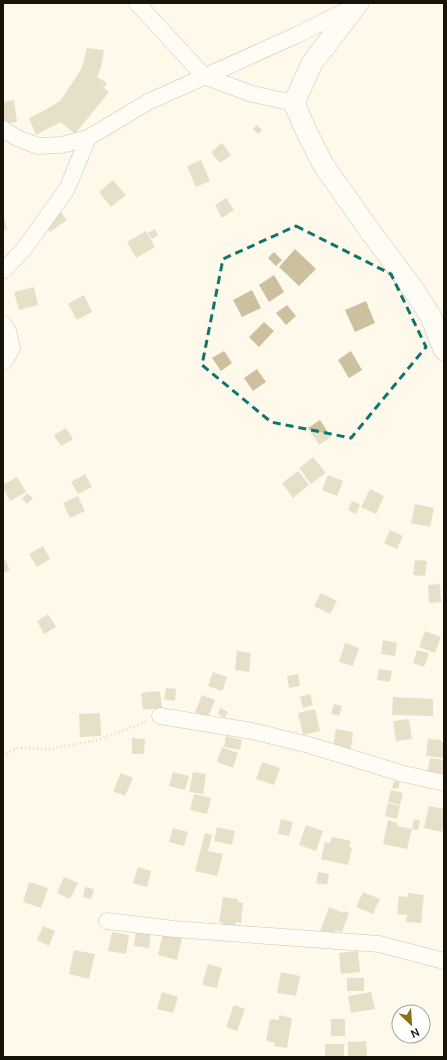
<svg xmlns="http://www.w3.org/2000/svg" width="447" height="1060" font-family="Manrope,sans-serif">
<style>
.building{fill:#ccc09e}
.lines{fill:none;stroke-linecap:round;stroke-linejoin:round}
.minor-casing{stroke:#928766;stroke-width:17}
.tertiary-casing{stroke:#928766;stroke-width:22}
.path{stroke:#b4afa2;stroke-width:2.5;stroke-dasharray:1 3;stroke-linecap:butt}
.minor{stroke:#fff;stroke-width:16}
.tertiary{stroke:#fff;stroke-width:21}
.marked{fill:none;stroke:#0f766e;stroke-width:3;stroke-dasharray:8 5;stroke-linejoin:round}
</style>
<rect width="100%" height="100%" fill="#fef9eb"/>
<path class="building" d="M87 48 104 50 101 67 97 77 107 83 104 88 109 92 75 134 61 122 36 135 29 118 45 110 60 101 71 85 82 68Z
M14 100 17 122 3 124V102Z
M257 125 262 130 258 134 253 129Z
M222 143 231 155 220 163 211 152Z
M201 160 210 181 196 187 187 166Z
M113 180 126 195 111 207 99 192Z
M226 198 234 210 222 218 215 205Z
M3 211 7 230H3Z
M61 212 67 220 50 232 44 223Z
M155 229 158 235 152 239 148 233Z
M146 231 155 247 136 258 127 242Z
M295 249 316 269 299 286 279 267Z
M274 252 282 260 276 266 268 258Z
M274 275 284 292 269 302 259 285Z
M34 287 38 305 19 310 14 292Z
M252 290 261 308 242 317 233 300Z
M84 295 92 312 77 320 68 304Z
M366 301 375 323 355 332 345 310Z
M287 305 296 316 286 325 276 313Z
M264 322 274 331 259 347 249 337Z
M224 351 232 363 221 371 212 358Z
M351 351 362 370 349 378 338 360Z
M257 369 266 382 253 391 244 378Z
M320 420 331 437 319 445 308 428Z
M66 428 73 439 61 446 54 435Z
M313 457 326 473 311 484 299 468Z
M298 471 309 485 293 498 282 483Z
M85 474 92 487 78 494 71 482Z
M328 475 343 481 337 496 322 490Z
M17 477 26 492 10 501 3 488V485Z
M370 489 384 496 376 514 361 507Z
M27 493 33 498 27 504 22 499Z
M78 496 85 511 70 518 63 503Z
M352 501 360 504 356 514 348 510Z
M415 504 434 508 430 527 411 523Z
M390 530 403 536 397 549 384 543Z
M43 546 50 559 37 567 29 554Z
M3 556 10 570 3 573Z
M415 560 427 561 425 576 413 575Z
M440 584 441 602 429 603 428 585Z
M321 593 337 601 330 614 314 606Z
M48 614 56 627 44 634 37 621Z
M425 631 441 637 435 653 419 647Z
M383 640 397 643 395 656 381 654Z
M345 643 359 648 353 666 339 662Z
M417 650 429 653 424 667 413 663Z
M237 651 251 653 249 672 235 670Z
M379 669 392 671 390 682 377 680Z
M213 672 227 677 222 691 208 686Z
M298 674 300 686 289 688 287 676Z
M166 688 176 689 175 701 164 699Z
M160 691 162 708 143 710 141 693Z
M310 694 313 705 303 708 300 697Z
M202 695 215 700 208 717 195 712Z
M393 697 433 699V716L392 715Z
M334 704 342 706 339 716 331 714Z
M220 708 228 712 225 718 218 714Z
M315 709 320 731 303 735 298 713Z
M100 713 101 736 80 737 79 714Z
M409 719 412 739 396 741 393 721Z
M336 729 353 732 351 749 333 747Z
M226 736 242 740 240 750 224 747Z
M132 738 145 739 144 754H132Z
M428 739 441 740V742L444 743V758L426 756Z
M222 747 238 753 233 768 217 762Z
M430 758 444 760V777L427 774Z
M262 762 280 768 274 785 256 779Z
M173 772 189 776 185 790 169 786Z
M193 772 206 774 203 794 189 792Z
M121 773 133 778 125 796 113 791Z
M394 781 400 782 398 789 392 788Z
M391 790 403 793 400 805 388 802Z
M194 794 211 798 207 814 190 810Z
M388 803 400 806 397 819 385 816Z
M429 806 444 809V826L442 832 424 828Z
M281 819 293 822 289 836 278 834Z
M414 819 420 820 418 830 412 829Z
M388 820 397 823V826L412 829 407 849 383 844Z
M306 825 323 831 316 851 299 845Z
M217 827 235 831 232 845 214 841Z
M173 828 188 832 184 846 169 842Z
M205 833 212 835 208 851 223 854 217 876 195 871Z
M332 837 351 841 349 847 352 848 348 865 321 859 325 842 330 843Z
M138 867 151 871 147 887 133 883Z
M318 872 329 874 327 885 316 883Z
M64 877 78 883 70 899 57 893Z
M29 882 48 888 41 908 23 902Z
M85 887 94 889 91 899 83 897Z
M363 892 380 899 373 914 356 907Z
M408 893 424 895 421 923 406 922 407 915 397 914 399 896 408 897Z
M223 897 238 899V902L243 903 241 923 236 922 235 930 222 929 223 923 219 922Z
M329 907 343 913 344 911 349 913 342 932 335 930 333 936 320 932Z
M43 926 55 931 49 946 37 940Z
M136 928 151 929 149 948 134 946Z
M112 932 129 935 126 954 108 951Z
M163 934 182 938 177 960 158 955Z
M74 950 95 954 89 979 69 974Z
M358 951 360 972 341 974 339 953Z
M208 964 222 968 217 988 202 985Z
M281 972 300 976 296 996 277 993Z
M347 978H364V991H347Z
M162 992 178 997 173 1013 157 1009Z
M371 992 375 1009 351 1013 348 996Z
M234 1005 245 1009 237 1031 226 1027Z
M279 1015 292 1018 287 1048 274 1046 275 1043 266 1041 270 1019 279 1020Z
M331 1019H345V1036H331Z
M366 1041 367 1057H348V1042Z
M325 1044H344V1057H325Z"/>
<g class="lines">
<defs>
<path id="minor" d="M137 3 204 76 252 94 294 103
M3 129 17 138 38 146 61 145 88 138 148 102 297 35 353 7
M3 271 24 249 67 189 88 138
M3 324 8 331 12 348 7 358 3 362
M160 716 252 731 309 745 404 774 444 783
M107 921 174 929 379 944 444 961"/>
<path id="tertiary" d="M358 3 312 63 294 103 308 135 324 166 370 231 414 290 431 317 444 350"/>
</defs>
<use href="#minor" class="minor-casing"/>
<use href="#tertiary" class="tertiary-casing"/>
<path class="path" d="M3 756 17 748 50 749 98 740 146 722"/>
<use href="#minor" class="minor"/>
<use href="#tertiary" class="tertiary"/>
</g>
<path d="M0 0H447V1060H0ZM296 226 391 274 426 347 351 438 271 422 202 365 223 259Z" fill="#fef9eb" fill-opacity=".55" fill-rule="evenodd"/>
<path class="marked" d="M296 226 391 274 426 347 351 438 271 422 202 365 223 259Z"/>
<rect width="447" height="1060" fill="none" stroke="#171307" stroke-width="8"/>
<g transform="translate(411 1024) rotate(155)"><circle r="19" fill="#ffffff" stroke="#a2a19c"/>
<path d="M0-3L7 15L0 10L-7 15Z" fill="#8a7012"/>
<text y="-6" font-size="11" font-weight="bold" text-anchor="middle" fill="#171307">N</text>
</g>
</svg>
